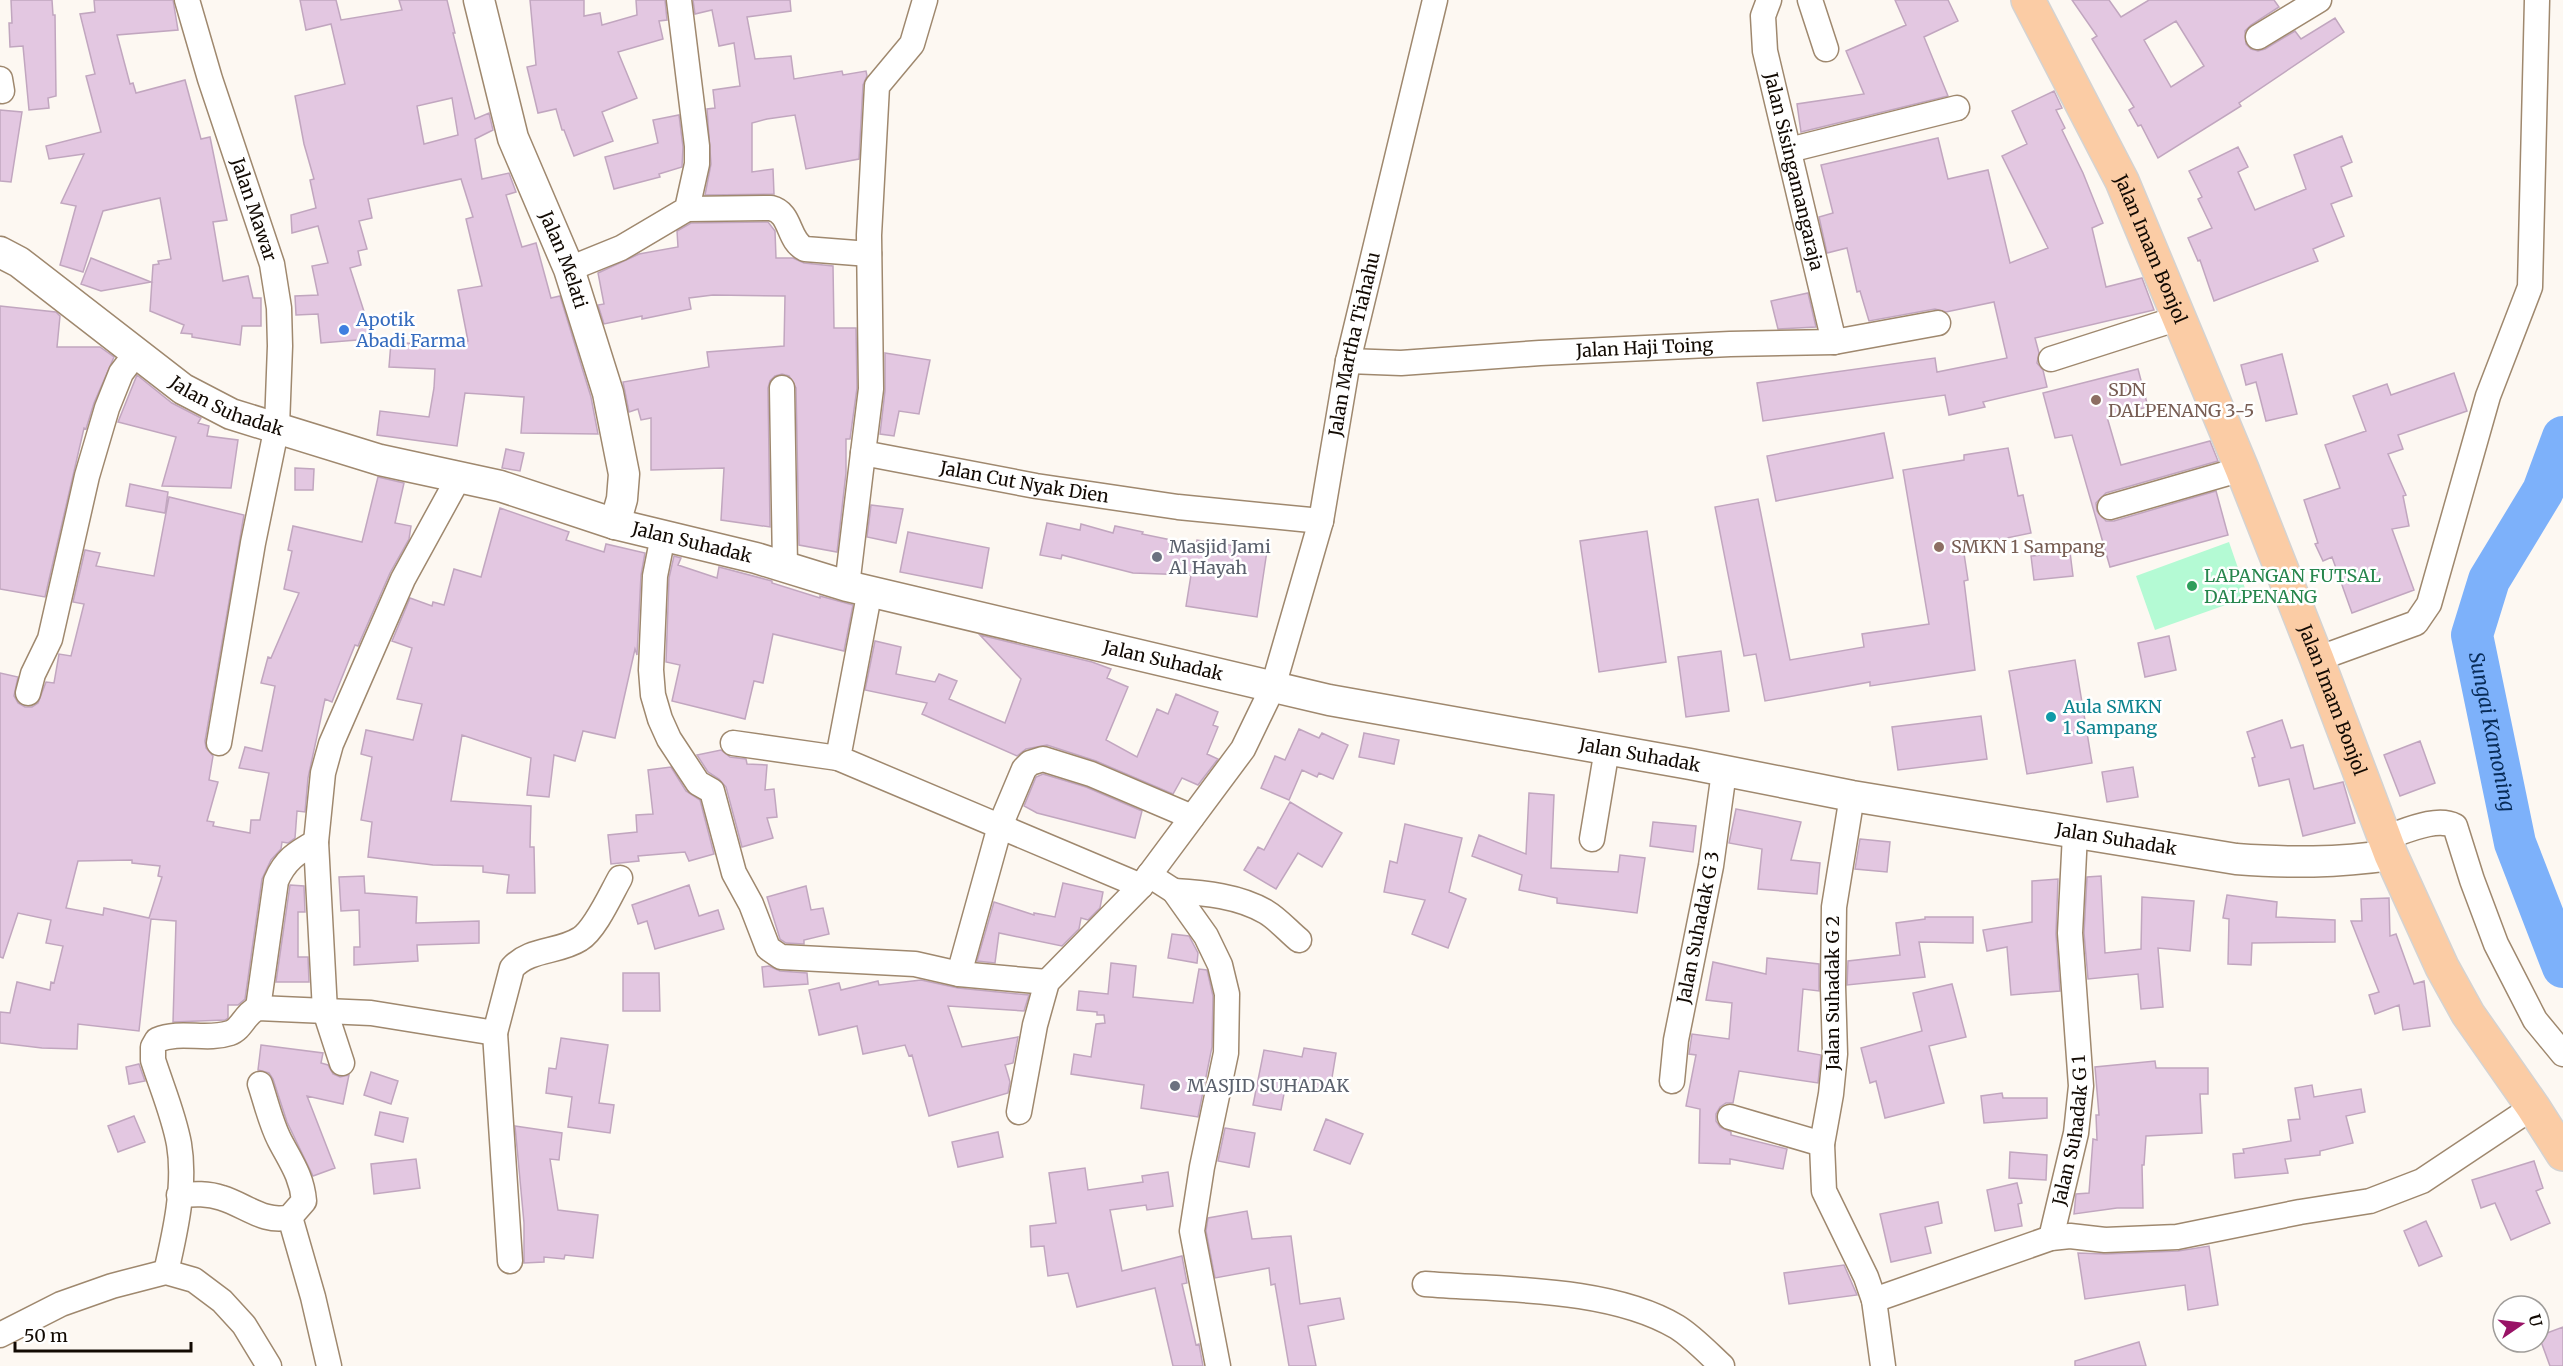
<svg xmlns="http://www.w3.org/2000/svg" width="2563" height="1366" font-family="Merriweather,serif">
<style>
.green{fill:#b4fad4}
.lines{fill:none;stroke-linecap:round;stroke-linejoin:round}
.river{stroke:#7db1fa;stroke-width:42}
.building{fill:#e3c7e1;stroke:#c1a6bf;stroke-width:1.5;fill-rule:evenodd}
.minor-casing{stroke:#9f886e;stroke-width:27}
.tertiary-casing{stroke:#9f886e;stroke-width:33}
.primary-casing{stroke:#d4d3d2;stroke-width:36}
.minor{stroke:#fff;stroke-width:24}
.tertiary{stroke:#fff;stroke-width:30}
.primary{stroke:#fbcca5;stroke-width:33}
.shop-dot{fill:#3f7fe0;stroke:#fff;stroke-width:2}
.education-dot{fill:#8d6e63;stroke:#fff;stroke-width:2}
.worship-dot{fill:#6b7280;stroke:#fff;stroke-width:2}
.leisure-dot{fill:#2e9e5b;stroke:#fff;stroke-width:2}
.culture-dot{fill:#0f9aa8;stroke:#fff;stroke-width:2}
.labels{text-anchor:middle;stroke-width:5;stroke-linejoin:round;paint-order:stroke}
.street-label{font-size:18px;fill:#120a03;stroke:#fff}
.shop-label{font-size:18px;fill:#366cbe;stroke:#fff;text-anchor:start}
.education-label{font-size:18px;fill:#785e54;stroke:#fff;text-anchor:start}
.worship-label{font-size:18px;fill:#5b616d;stroke:#fff;text-anchor:start}
.leisure-label{font-size:18px;fill:#27864d;stroke:#fff;text-anchor:start}
.culture-label{font-size:18px;fill:#0d838f;stroke:#fff;text-anchor:start}
.water-label{font-size:20px;font-style:italic;fill:#082b57;stroke:#fff}
</style>
<rect width="100%" height="100%" fill="#fdf8f2"/>
<path class="green" d="M2229 542 2248 597 2155 630 2136 576Z"/>
<g class="lines">
<path class="river" id="s1" d="M2563 437 2543 491 2489 580 2472 635 2515 843 2563 967"/>
</g>
<path class="building" d="M11 0H52L53 15H55L56 96 48 98 49 108 29 110 23 46 10 47 9 23H12Z
M94 0H173L178 30 117 35 130 84 133 83 136 93 185 80 201 139 210 137 227 220 213 222 223 281 248 276 253 298H261V326H242L240 345 192 337V334L181 333 184 325 150 311 153 265 159 264 158 261 171 259 160 198 103 211 83 272 60 265 76 206 61 203 84 154 49 159 46 146 101 132 86 76 95 74 80 14 95 12Z
M300 0H336L341 20 402 10 399 0H447L455 33H453L475 119 489 113 493 130 475 139 482 179 509 173 516 192 506 195 522 247 536 243 551 298 560 296 591 397 598 434 521 433 524 397 465 393 457 446 377 435 380 411 429 417 434 388 435 369 389 367 391 342 434 345V340L468 341 458 290 482 286 466 219 473 217 461 179 368 199 372 218 359 221 367 249 358 251 361 265 350 268 368 324 369 339 321 343 318 314 296 315 295 296 318 295 312 266 328 263 318 226 292 233 291 215 316 208 310 180 314 179 304 144 295 96 345 84 331 24 306 30ZM452 98 458 135 424 144 417 106Z
M530 0H584V16L600 13 602 25 637 15 636 0H665L667 20 659 21 663 39 618 52 637 98 602 112 613 141 574 156 564 130H562L556 109 538 113 527 67 536 65Z
M693 0H790L791 11 747 17 755 59 791 56 794 79 842 71 843 75 866 71 867 76 863 85 859 159 806 169 795 115 767 119 752 123V172L773 169 774 194 705 195 711 164 707 109 715 108 713 90 740 86 734 43 719 46 712 10 695 14Z
M1895 0H1948L1958 21 1924 37 1948 96 1801 132 1797 104 1864 94 1846 51 1906 25Z
M2072 0H2109L2121 17 2149 0H2274L2279 7 2251 25 2245 31 2246 44 2251 49 2258 51 2265 49 2295 31 2301 39 2335 18 2344 32 2239 103 2241 106 2158 158 2141 125 2138 126 2129 110 2134 107 2092 39 2097 36ZM2176 21 2204 66 2171 87 2144 40Z
M2054 91 2062 108 2056 110 2065 128 2062 130 2083 173 2103 223 2092 228 2106 287 2142 278 2154 310 2035 338 2039 353 2037 363 2043 370 2047 387 1983 402 1985 407 1949 415 1945 395 1763 421 1757 383 1935 358 1937 372 2007 358 1994 302 1946 312 1935 309 1869 321 1860 291 1857 292 1847 248 1827 253 1819 217 1833 213 1821 165 1938 138 1948 179 1988 170 2010 263 2048 248 2002 156 2027 144 2012 111Z
M0 110 22 112 11 182 0 181Z
M679 115 683 147 682 167 659 174 660 177 614 189 605 157 658 143 653 120Z
M2342 136 2352 162 2341 167 2352 196 2331 204 2344 236 2313 249 2318 261 2214 301 2200 260 2198 261 2188 238 2212 228 2198 199 2202 197 2189 171 2238 147 2248 167 2238 172 2255 210 2306 189 2294 155Z
M768 222 775 231 776 258H793L804 263 833 266 834 328H856L857 388 850 439H846V473L837 552 799 545 796 388 789 376 782 374 775 376 770 381 768 388 770 527 721 520 724 468 651 470V418L641 420 638 409 629 412 623 382 709 367 707 352 784 346 785 296 713 295 689 298 691 309 642 319V316L604 324 598 305 604 304 598 273 639 254 678 247 677 231 691 223Z
M91 258 151 282 101 291 81 284Z
M1808 293 1816 327 1778 329 1771 301Z
M0 306 56 312 60 316 57 347H100L114 357 94 403 86 429 84 428 45 597 0 589Z
M885 353 930 360 919 414 899 411 894 436 880 434 885 391Z
M2282 354 2297 414 2266 421 2256 382 2246 385 2241 365Z
M2138 369 2148 407 2107 417 2121 465 2210 441 2218 461 2106 493 2096 503 2097 511 2106 521H2114L2216 491 2228 535 2110 567 2072 435 2055 438 2043 393Z
M2454 373 2467 411 2398 435 2403 449 2388 454 2406 495 2403 496 2409 526 2392 529 2414 590 2352 613 2332 557 2323 561 2315 544 2318 543 2304 500 2340 488 2325 445 2366 431 2353 396 2387 384 2391 395Z
M137 375 172 403 201 418 198 423 209 426 207 436 238 440 231 488 162 486 176 437 118 422Z
M1884 433 1893 478 1776 501 1767 456Z
M2008 448 2018 496 2023 495 2031 533 1963 547 1968 580 1964 581 1975 670 1870 686V682L1765 701 1756 654 1744 656 1715 507 1758 499 1790 660 1864 647 1862 634 1929 624 1903 470 1964 460V455Z
M506 449 524 453 520 471 502 468Z
M295 468 314 469 313 490H295Z
M378 477 404 483 395 523 411 526 409 539 390 573 358 646 355 645 332 702 325 699 308 778 305 812 297 811 295 838 288 843 282 842 281 849 271 860 262 879 245 999 238 1005H228V1018L225 1020 173 1022 176 921 151 919 139 1031 78 1024 77 1049 42 1048 0 1043V1012L10 1013 17 982 50 990 51 982 54 983 63 946 46 943 51 920 18 913 3 958 0 957V673L18 677 14 696 18 703 25 707H32L38 703 46 682 54 683 59 654 71 656 84 604 73 602 85 550 100 553 96 566 154 576 169 497 244 515 205 741 206 748 213 756 209 780 218 782 207 821 214 822 213 826 250 833 251 820H260L269 773 239 768 245 747 262 751 275 686 261 683 268 657 271 658 299 593 284 589 292 551 288 550 293 526 362 542ZM132 860V863L160 866 158 876 162 877 149 918 104 908 103 915 66 908 78 861Z
M130 484 168 492 165 513 126 506Z
M871 505 903 509 896 543 867 537Z
M500 508 569 532 566 540 604 552 606 544 645 553 641 575 637 655 635 649 615 738 583 731 575 761 554 755 549 797 527 795 531 758 462 735 451 801 531 806 530 847H534L535 893H507L509 875 483 872V866L433 865 368 857 372 822 361 820 372 757 361 754 366 730 413 740 422 704 397 699 412 648 392 641 410 598 432 606 433 602 444 605 454 569 481 577Z
M1047 523 1080 530 1081 524 1113 533 1115 526 1143 532 1142 534 1196 545 1197 540 1267 551 1257 617 1186 606 1191 575 1133 573 1062 555 1061 559 1040 555Z
M1647 531 1666 662 1599 672 1580 541Z
M908 532 989 548 982 588 900 572Z
M2070 552 2073 576 2034 580 2031 556Z
M674 556 681 558 678 565 717 578 719 567 772 581V583L820 598V596L853 605 844 651 773 634 763 683 754 681 745 719 672 701 680 665 666 662 669 578Z
M980 635 1092 662 1111 669 1107 678 1128 687 1106 740 1137 757 1157 709 1168 714 1176 694 1218 712 1213 725 1218 727 1207 754 1218 759 1198 785 1182 778 1173 794 1096 761 1047 745 1026 749 1017 756 922 714 927 703 865 690 875 641 901 647 896 674 935 682 939 674 957 681 949 699 1005 723 1021 679Z
M2169 636 2176 670 2145 677 2138 643Z
M1721 651 1729 711 1686 717 1678 657Z
M2075 660 2092 763 2027 774 2009 671Z
M1981 716 1987 759 1898 770 1892 727Z
M2282 720 2291 748 2303 745 2314 789 2343 782 2355 823 2303 836 2289 779 2259 786 2252 758 2255 757 2247 732Z
M1299 729 1319 738 1322 733 1348 745 1333 779 1319 773 1317 777 1302 770 1289 800 1261 788 1275 756 1285 760Z
M1364 733 1399 740 1394 764 1359 757Z
M2420 741 2435 783 2400 796 2384 755Z
M721 750 730 757 746 759 747 764 767 765 765 790 774 789 777 817 767 818 773 838 742 847 726 787 719 779 708 772 697 755Z
M671 767 686 791 700 800 714 854 689 861 685 852 638 856 639 861 611 864 608 835 637 832 636 815 653 814 648 770Z
M2133 767 2138 797 2107 802 2102 772Z
M1043 774 1086 787 1142 811 1135 838 1037 813 1024 806 1036 777Z
M1529 793 1554 795 1551 868 1618 872 1620 855 1645 858 1637 913 1557 903V898L1519 890 1522 875 1472 856 1479 835 1526 854Z
M1290 802 1342 833 1322 867 1298 853 1276 889 1244 870 1258 847 1264 850Z
M1736 809 1801 822 1791 860 1820 863 1817 894 1758 889 1762 849 1729 843Z
M1653 822 1696 826 1693 852 1650 846Z
M1405 824 1462 838 1449 892 1466 899 1448 948 1412 934 1425 900 1384 892 1390 861 1397 863Z
M1860 839 1890 842 1887 872 1855 869Z
M364 876 365 893 417 897 416 923 479 921V943L417 945 418 961 354 965V947H360L359 910 341 911 339 877Z
M2101 876 2105 953 2141 949 2142 897 2194 901 2190 951 2158 948 2163 1007 2141 1009 2138 974 2088 979 2084 933 2087 877Z
M2058 879 2056 934 2060 991 2011 995 2007 947 1987 951 1983 930 2032 922V881Z
M1063 883 1103 892 1100 908 1088 920 1081 918 1079 929 1062 946 999 933 995 963 977 961 994 902 1034 915V913L1055 917Z
M290 885 304 886 305 912H298V957H308L309 982H276Z
M689 885 699 916 718 910 724 929 655 949 647 921 638 924 632 905Z
M806 886 811 910 823 908 829 934 804 940V944L786 943 780 939 767 897Z
M2227 895 2277 902 2276 917 2335 920V942L2252 943 2251 965 2228 964 2229 919 2223 918Z
M2389 898 2390 936 2396 934 2414 984 2424 981 2430 1026 2403 1030 2399 1005 2375 1014 2369 995 2379 992 2351 921H2362L2361 899Z
M1925 917H1973V943L1919 942 1925 977 1847 985 1848 961 1900 955 1896 923 1925 919Z
M1172 934 1189 936 1198 953 1197 963 1168 958Z
M1767 958 1819 964V991L1803 989 1798 1051 1821 1055 1818 1083 1739 1071 1733 1103H1726L1720 1107 1716 1114V1121L1720 1127 1731 1132V1135L1787 1149 1783 1169 1730 1159V1164L1699 1163 1700 1109 1686 1106 1696 1055 1689 1054 1692 1034 1729 1039 1732 1003 1706 1000 1713 962 1766 974Z
M1111 963 1136 966 1133 997 1193 1003 1199 969 1207 970 1213 996 1212 1047 1198 1117 1141 1108 1144 1085 1071 1074 1074 1054 1091 1057 1096 1024 1105 1023 1104 1015H1097V1012L1077 1010 1079 991 1108 994Z
M769 966 780 971 807 973 808 984 764 987 762 967Z
M623 973H659L660 1011H623Z
M921 980 958 988 1029 995 1024 1011 948 1006 962 1047 1018 1037 1013 1063 1005 1065 1010 1082 1008 1093 929 1116 912 1055 909 1056 905 1045 863 1054 857 1026 819 1035 809 990 839 983 841 990 878 981 879 985Z
M1952 984 1966 1037 1929 1046 1944 1103 1885 1118 1876 1081 1870 1083 1861 1048 1922 1031 1913 993Z
M561 1038 608 1045 599 1103 614 1105 610 1133 568 1127 572 1097 546 1093 549 1068 556 1069Z
M261 1045 323 1053 321 1063 328 1065 333 1074 340 1077 349 1075 343 1104 307 1096 335 1168 313 1176 287 1122 273 1079 269 1073 258 1070Z
M1304 1048 1336 1053 1330 1090 1286 1083 1281 1110 1253 1105 1264 1050 1302 1057Z
M2155 1061 2156 1068H2208V1094H2200L2202 1133 2146 1136 2144 1165H2142L2143 1208H2117L2074 1214 2076 1194 2089 1193 2093 1139 2097 1140 2096 1115H2099L2095 1067Z
M139 1064 145 1081 129 1084 126 1067Z
M371 1072 398 1081 391 1104 364 1095Z
M2312 1085 2314 1097 2361 1089 2365 1112 2346 1116 2353 1143 2320 1151V1155L2285 1159 2288 1173 2235 1178 2233 1154 2244 1153 2243 1149 2291 1141 2288 1120 2300 1119 2295 1088Z
M2002 1093 2003 1098H2047V1118L1984 1123 1981 1096Z
M380 1112 408 1118 403 1142 375 1135Z
M134 1116 145 1142 118 1152 108 1126Z
M1326 1119 1363 1134 1350 1164 1314 1150Z
M515 1126 562 1133 559 1160 550 1159 558 1210 598 1215 593 1258 565 1255 564 1259 544 1257V1262L524 1263V1223Z
M1225 1128 1255 1133 1249 1167 1218 1161Z
M998 1132 1003 1157 958 1167 952 1142Z
M2010 1152 2047 1155 2046 1180 2009 1178Z
M416 1159 420 1188 374 1194 371 1164Z
M2534 1161 2543 1188 2536 1191 2550 1223 2511 1240 2495 1203 2481 1208 2472 1180Z
M1085 1168 1088 1190 1143 1182 1142 1176 1168 1172 1173 1206 1147 1210 1146 1205 1110 1210 1122 1271 1182 1256 1187 1283 1182 1284 1196 1345 1199 1344 1203 1366H1173L1155 1288 1077 1307 1068 1273 1048 1276 1044 1246 1031 1247 1030 1226 1056 1223 1049 1173Z
M2017 1183 2022 1203 2018 1204 2022 1226 1995 1231 1987 1190Z
M1938 1202 1942 1223 1925 1227 1931 1253 1891 1262 1880 1214Z
M1247 1211 1252 1239 1291 1236 1300 1304 1340 1298 1344 1319 1308 1326 1316 1366H1289L1275 1284 1271 1285 1269 1268 1215 1278 1206 1231 1208 1218Z
M2426 1221 2442 1256 2419 1266 2404 1231Z
M2209 1246 2218 1305 2188 1310 2185 1285 2085 1299 2078 1253 2106 1254 2178 1251Z
M1844 1265 1857 1295 1789 1304 1784 1273Z
M2563 1327V1366H2550L2539 1336Z
M2139 1342 2146 1366H2075V1361Z"/>
<g class="lines">
<defs>
<g id="minor">
<path id="s2" d="M187 0 210 79 272 264 279 308 280 346 277 426 253 543 219 743"/>
<path id="s3" d="M1769 0 1763 16 1765 51 1834 342"/>
<path d="M1810 0 1826 49"/>
<path d="M2258 37 2319 0"/>
<path d="M0 79 2 91"/>
<path d="M1789 150 1957 108"/>
<path d="M687 209 771 208C792 213 787 240 805 249L869 254"/>
<path d="M569 269 621 248 687 209 697 164V146L679 0"/>
<path d="M2051 359 2179 318"/>
<path id="s4" d="M1348 361 1401 363 1540 353 1730 344 1834 342 1938 323"/>
<path d="M782 388 785 566"/>
<path d="M863 453 871 389 869 235 877 86 912 44 925 0"/>
<path d="M2110 507 2242 469"/>
<path d="M663 536 655 576 651 670 653 695 660 719 669 739 698 783 712 791 734 873 751 904 768 948 781 957 915 964 959 974 1047 982"/>
<path id="s5" d="M847 586 863 453 1036 486 1178 507 1321 521"/>
<path d="M870 590 838 758 1141 886"/>
<path d="M2317 659 2416 623 2429 604 2488 396 2530 287 2537 0"/>
<path d="M28 693 33 674 50 639 87 476 107 408 121 373 137 352"/>
<path d="M733 743 838 758"/>
<path d="M1852 796 1834 907 1833 986 1835 1054 1831 1094 1822 1144 1824 1191 1866 1277 1874 1300 1883 1366"/>
<path d="M2384 838C2404 832 2436 816 2455 826L2472 880 2496 944 2535 1020 2563 1054"/>
<path d="M1592 839 1607 749"/>
<path d="M1149 875 1174 891 1206 936 1220 965 1227 994 1226 1053 1202 1167 1192 1231 1218 1366"/>
<path d="M1174 891C1205 893 1239 896 1266 912 1278 919 1288 931 1299 940"/>
<path d="M959 974 1000 826 1024 769 1030 763 1043 759 1091 774 1192 817"/>
<path d="M258 1008 276 881C285 860 296 853 316 842"/>
<path d="M495 1033 510 1261"/>
<path d="M342 1063 325 1011 316 842 323 773 331 744 403 579 459 477"/>
<path id="s6" d="M1672 1081 1676 1040 1711 866 1724 772"/>
<path id="s7" d="M1019 1112 1035 1025 1047 982 1141 886 1243 749 1273 687 1321 521 1348 361 1435 0"/>
<path d="M1730 1117 1822 1144"/>
<path d="M179 1195C194 1194 208 1193 222 1198 245 1205 265 1224 290 1217L304 1201C302 1177 291 1162 280 1141 271 1124 266 1102 260 1084"/>
<path d="M290 1217 313 1297 329 1366"/>
<path id="s8" d="M2051 1238 2076 1133 2081 1086 2070 933 2075 834"/>
<path d="M166 1272C175 1233 186 1185 179 1144 174 1116 162 1088 153 1060V1047L157 1040C181 1030 206 1041 230 1033 242 1029 245 1013 258 1008L371 1013 495 1033 512 968C530 948 558 953 580 939 595 930 611 894 620 878"/>
<path d="M1425 1284C1502 1290 1610 1287 1677 1327 1693 1337 1708 1353 1722 1366"/>
<path d="M1874 1300 2051 1238 2070 1236 2105 1240 2177 1237 2300 1212 2370 1201 2422 1181 2533 1107"/>
<path d="M0 1335 61 1304 112 1286 166 1272 194 1280 222 1301 244 1325 269 1366"/>
</g>
<g id="tertiary">
<path id="s9" d="M479 0 513 138 569 269 608 393 624 474 622 499 615 524"/>
<path id="s10" d="M0 252 19 262 183 389 231 414 380 460 500 486 615 524 756 558 847 586 1329 700 1690 764 1852 796 2236 859C2291 863 2336 863 2391 855"/>
</g>
<g id="primary">
<path id="s11" d="M2028 0 2122 181 2242 469 2317 659 2391 855 2442 967 2468 1014 2533 1107 2563 1154"/>
</g>
</defs>
<use href="#minor" class="minor-casing"/>
<use href="#tertiary" class="tertiary-casing"/>
<use href="#primary" class="primary-casing"/>
<use href="#minor" class="minor"/>
<use href="#tertiary" class="tertiary"/>
<use href="#primary" class="primary"/>
</g>
<circle class="shop-dot" cx="344" cy="330" r="6"/>
<g class="education-dot">
<circle cx="2096" cy="400" r="6"/>
<circle cx="1939" cy="547" r="6"/>
</g>
<g class="worship-dot">
<circle cx="1157" cy="557" r="6"/>
<circle cx="1175" cy="1086" r="6"/>
</g>
<circle class="leisure-dot" cx="2192" cy="586" r="6"/>
<circle class="culture-dot" cx="2051" cy="717" r="6"/>
<g class="labels">
<g class="street-label">
<text dy="6" stroke="none"><textPath href="#s3" startOffset="176">Jalan Sisingamangaraja</textPath></text>
<text dy="6" stroke="none"><textPath href="#s2" startOffset="220">Jalan Mawar</textPath></text>
<text dy="6" stroke="none"><textPath href="#s11" startOffset="278">Jalan Imam Bonjol</textPath></text>
<text dy="6" stroke="none"><textPath href="#s9" startOffset="274">Jalan Melati</textPath></text>
<text dy="6" stroke="none"><textPath href="#s7" startOffset="860">Jalan Martha Tiahahu</textPath></text>
<text dy="6" stroke="none"><textPath href="#s4" startOffset="297">Jalan Haji Toing</textPath></text>
<text dy="6" stroke="none"><textPath href="#s10" startOffset="276">Jalan Suhadak</textPath></text>
<text dy="6" stroke="none"><textPath href="#s5" startOffset="298">Jalan Cut Nyak Dien</textPath></text>
<text dy="6" stroke="none"><textPath href="#s10" startOffset="762">Jalan Suhadak</textPath></text>
<text dy="6" stroke="none"><textPath href="#s10" startOffset="1248">Jalan Suhadak</textPath></text>
<text dy="6" stroke="none"><textPath href="#s11" startOffset="764">Jalan Imam Bonjol</textPath></text>
<text dy="6" stroke="none"><textPath href="#s10" startOffset="1734">Jalan Suhadak</textPath></text>
<text dy="6" stroke="none"><textPath href="#s10" startOffset="2218">Jalan Suhadak</textPath></text>
<text dy="6" stroke="none"><textPath href="#s6" startOffset="156">Jalan Suhadak G 3</textPath></text>
<text transform="translate(1833 993) rotate(-90)" y="6">Jalan Suhadak G 2</text>
<text dy="6" stroke="none"><textPath href="#s8" startOffset="110">Jalan Suhadak G 1</textPath></text>
</g>
<g class="shop-label">
<text x="356" y="326">Apotik<tspan x="356" dy="21">Abadi Farma</tspan></text>
</g>
<g class="education-label">
<text x="2108" y="396">SDN<tspan x="2108" dy="21">DALPENANG 3-5</tspan></text>
<text x="1951" y="553">SMKN 1 Sampang</text>
</g>
<g class="worship-label">
<text x="1169" y="553">Masjid Jami<tspan x="1169" dy="21">Al Hayah</tspan></text>
<text x="1187" y="1092">MASJID SUHADAK</text>
</g>
<g class="leisure-label">
<text x="2204" y="582">LAPANGAN FUTSAL<tspan x="2204" dy="21">DALPENANG</tspan></text>
</g>
<g class="culture-label">
<text x="2063" y="713">Aula SMKN<tspan x="2063" dy="21">1 Sampang</tspan></text>
</g>
<g class="water-label">
<text dy="7" stroke="none"><textPath href="#s1" startOffset="318">Sungai Kamoning</textPath></text>
</g>
</g>
<g transform="translate(2521 1324) rotate(76)"><circle r="28" fill="#ffffff" stroke="#a09d9a" stroke-width="1.5"/>
<path d="M0-4.5L10 22L0 15L-10 22Z" fill="#991366"/>
<text y="-9" font-size="16" font-weight="bold" text-anchor="middle" fill="#120a03">U</text>
</g>
<path d="M15 1342v9h176v-9" fill="none" stroke="#120a03" stroke-width="3"/>
<text x="24" y="1342" font-size="18" fill="#120a03" stroke="#ffffff" stroke-width="4.5" paint-order="stroke">50 m</text>
</svg>
